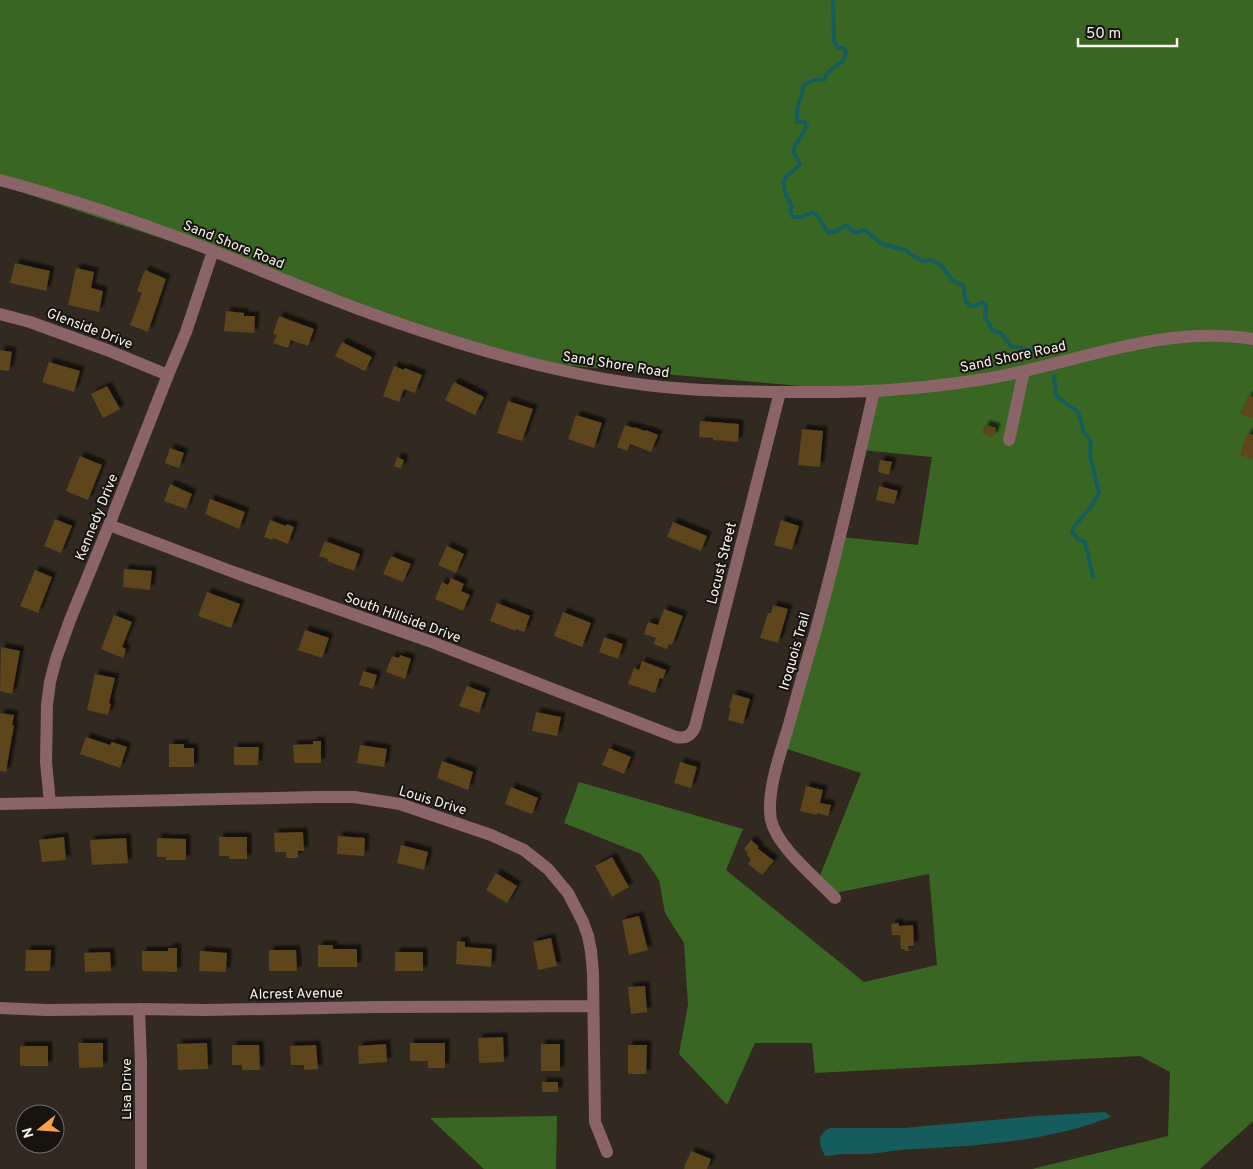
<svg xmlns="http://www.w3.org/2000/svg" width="1253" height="1169" font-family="Overpass,sans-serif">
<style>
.forest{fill:#396623}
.water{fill:#165c5e}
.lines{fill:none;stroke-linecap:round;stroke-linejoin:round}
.stream{stroke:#165c5e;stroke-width:4}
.building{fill:#5d441b;filter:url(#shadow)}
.minor{stroke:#8b6467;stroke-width:12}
.labels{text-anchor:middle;stroke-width:4;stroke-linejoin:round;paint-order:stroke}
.street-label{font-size:14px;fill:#f8f3ec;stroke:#17130f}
</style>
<defs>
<filter id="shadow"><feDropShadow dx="4.5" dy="-4.5" stdDeviation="1" flood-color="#0009"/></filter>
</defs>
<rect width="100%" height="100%" fill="#322a20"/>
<path class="forest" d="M0 0H1253V1121L1200 1169H1032L1168 1136 1170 1072 1140 1056 815 1073 812 1043H755L727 1105 679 1054 688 1005 684 943 665 913 659 880 641 854 564 823 579 782 743 829 726 870 864 982 937 965 929 874 835 893 819 878 861 773 784 748 841 537 918 545 932 457 861 450 870 392 537 363 0 185Z
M557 1116 556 1169H484L430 1118Z"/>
<path class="water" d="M1105 1112 1111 1117C1045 1143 971 1146 901 1150 888 1151 876 1154 863 1154 857 1154 850 1154 844 1154 837 1154 831 1156 825 1156 819 1144 816 1135 830 1128H904L1037 1116Z"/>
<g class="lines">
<path class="stream" d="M833 0 834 40 837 48H844L846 52 843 61 827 73 824 80H814L803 85C803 95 801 96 798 105 797 110 797 116 797 122H804L807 126 796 144 793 151 800 164C794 171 788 173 783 181L785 193 792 207 790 210 793 217H801L813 212 819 218 828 233 837 231 846 225 855 233 865 230 882 244 906 250 913 256 923 261 932 260 942 266 952 280 964 286 965 299 969 305 975 306 982 302 986 305 985 317 993 331 1001 333 1011 346 1030 350 1036 353
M1054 376 1056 396 1078 412 1084 433 1088 437 1091 442 1090 455 1099 493 1090 508 1074 527 1072 532 1078 539 1085 542 1093 577"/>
</g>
<path class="building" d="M15 263 50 271 46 291 10 283Z
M76 268 94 272 91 288 103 291 99 312 68 305Z
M145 270 166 279 148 332 130 325 142 293 137 291Z
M226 311 244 313V316H255L254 333 224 331Z
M279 316 314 329 308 346 291 340 288 348 273 343 277 335 273 334Z
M342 342 372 357 365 371 335 356Z
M0 350 12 352 9 371 0 370Z
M49 362 80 371 74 392 42 382Z
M394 366 404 370 405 368 422 375 415 393 404 389 399 402 383 396Z
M454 382 484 397 475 415 445 400Z
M107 386 120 409 103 418 91 394Z
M1248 395 1253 397V418L1240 414 1242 407H1245Z
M508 401 533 409 522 441 497 433Z
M576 415 602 423 594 448 568 439Z
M700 421 739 424 738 442 713 440V438L699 437Z
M625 425 634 428V427L645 431 646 430 658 435 651 452 630 444 627 451 617 447Z
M985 425 996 428 993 437 982 433Z
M802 429 823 431 820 467 798 465Z
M1247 433 1253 435V459L1240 455Z
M170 448 184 453 179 468 165 463Z
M80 456 102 465 88 500 66 491Z
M397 457 404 460 401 469 394 466Z
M880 460 892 462 889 475 878 472Z
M170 484 192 494 186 509 164 501Z
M879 486 898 491 894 504 876 500Z
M210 499 245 512 239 529 205 514Z
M55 519 72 526 61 553 44 546Z
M270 520 286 526 287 524 294 527 288 544 273 538 272 540 264 537Z
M781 520 799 526 792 550 774 545Z
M673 522 707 536 701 551 667 537Z
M325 541 360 554 354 571 327 561 328 559 319 556Z
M447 546 464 554 456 573 438 565Z
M391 556 411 564 403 582 383 574Z
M124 569 152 571 150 590 123 587Z
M35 570 52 577 38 613 20 606Z
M451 578 464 584 461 591 470 595 463 611 435 599 442 582 448 585Z
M207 592 240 604 231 628 198 616Z
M497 603 530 616 524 632 516 629 515 631 490 621Z
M773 605 788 609 778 643 760 638 768 613H771Z
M664 609 683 616 672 645 669 644 667 649 653 644 656 638 644 634 648 622 658 625Z
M563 612 591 623 582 647 554 636Z
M114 615 132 622 122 647 126 649 123 658 101 649Z
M305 630 329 638 322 658 298 650Z
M604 637 623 644 618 659 599 652Z
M1 647 20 651 12 694 0 691Z
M400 655 411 659 405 679 386 672 392 656 399 658Z
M642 661 666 670 663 679 660 678 655 693 628 684 634 668 639 670Z
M363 671 377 675 373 689 359 685Z
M95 674 115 678 109 703 111 704 108 715 87 710Z
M467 686 486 693 479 713 459 706Z
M733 694 750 699 743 724 728 720 731 708H729Z
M536 712 561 717 557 736 532 731Z
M0 713 14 715 12 725H14L6 772 0 771Z
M86 737 110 745 112 742 127 747 120 768 80 754Z
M313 741H321V763H294L293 745 313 744Z
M169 744H184V748H194V767H169Z
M360 745 387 749 384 767 357 763Z
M234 747H259L258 765H234Z
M609 748 631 757 624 774 602 765Z
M442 761 473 772 468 790 437 778Z
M680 762 697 767 691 788 674 783Z
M806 786 823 790 820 803 831 805 828 816 817 813V815L800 811Z
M511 787 538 798 532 814 505 804Z
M303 832 304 851H298V858H286V852H275L274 833Z
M338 836 365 838 364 856 337 854Z
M64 837 66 860 42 862 39 840Z
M219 837H247V859H229V856H219Z
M126 838 128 863 92 865 90 840Z
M157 838 186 839V860H166V857H157Z
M751 840 759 847 757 848 774 861 762 875 748 864 751 859 747 855 748 853 744 849Z
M401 845 428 852 424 870 397 863Z
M612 857 629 887 612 897 595 866Z
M496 873 517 886 507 903 486 890Z
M639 916 648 950 629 955 622 920Z
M899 923V926L913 925 914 946H908L909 951H905L904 949H901L900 935H892L891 924Z
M551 938 557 966 538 970 533 942Z
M457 941 465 942V947L492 949 491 967 456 964Z
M318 945H333V949H357V967H318Z
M168 948H177V972L142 971V951H168Z
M26 950H51L50 971H25Z
M269 950H296L297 971H269Z
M200 951 227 953 226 972 199 971Z
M110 952 111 971 85 972 84 953Z
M395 952H423V971H395Z
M645 986 647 1012 631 1014 628 987Z
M503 1037 504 1062 479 1063 478 1038Z
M78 1043H103V1067L79 1068Z
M207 1043 208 1069 178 1070 177 1044Z
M410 1043H445V1068H428V1061H410Z
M386 1044 387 1062 359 1064 358 1046Z
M541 1044H560V1071H541Z
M232 1045H259L260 1070H242V1065H232Z
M316 1045 318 1069 304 1070V1065H291L290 1046Z
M628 1045H647L646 1074H628Z
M20 1046H48V1066H20Z
M542 1082H558V1092H542Z
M691 1151 711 1159 707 1169H684L685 1167H684Z"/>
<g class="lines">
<path class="minor" d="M0 180C67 198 133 220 198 245 242 262 285 281 330 298 372 315 415 329 459 343 534 366 609 384 687 389 728 392 769 392 811 392 837 392 863 392 889 390 921 388 953 384 985 379 1075 364 1160 324 1253 339
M0 314 30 322 107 350 168 375
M1009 440 1024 371
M109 525 236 573 429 641 676 737C686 739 691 736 695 727L780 392
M50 803 46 762 47 705 50 682 56 659 70 620 109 525 168 375 186 332 213 251
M0 804 317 797H354L400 804 491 835 524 850 548 869 568 893 583 922 588 936 591 951 593 973 595 1122 607 1152
M835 898C816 878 777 847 771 820 766 793 780 754 788 728 797 695 806 662 816 630 837 551 856 471 874 391
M0 1008 46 1010 139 1009 205 1010 377 1007 593 1006
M139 1009 141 1063V1169"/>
</g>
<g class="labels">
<g class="street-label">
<text transform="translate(234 244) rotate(22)" y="5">Sand Shore Road</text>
<text transform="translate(90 328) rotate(21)" y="5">Glenside Drive</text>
<text transform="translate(1013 356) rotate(-12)" y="5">Sand Shore Road</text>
<text transform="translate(616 364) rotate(9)" y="5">Sand Shore Road</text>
<text transform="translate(96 517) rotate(-68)" y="5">Kennedy Drive</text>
<text transform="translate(721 563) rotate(-76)" y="5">Locust Street</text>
<text transform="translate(403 617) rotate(20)" y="5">South Hillside Drive</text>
<text transform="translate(794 651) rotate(-74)" y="5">Iroquois Trail</text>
<text transform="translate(433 800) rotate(17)" y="5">Louis Drive</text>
<text transform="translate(296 993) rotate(-1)" y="5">Alcrest Avenue</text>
<text transform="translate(126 1089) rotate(-90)" y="5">Lisa Drive</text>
</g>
</g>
<g transform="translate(40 1129) rotate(253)"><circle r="24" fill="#17130f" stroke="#716d67"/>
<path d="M0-4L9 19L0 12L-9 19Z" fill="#f9a04c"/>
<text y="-8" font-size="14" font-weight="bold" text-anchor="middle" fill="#f8f3ec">N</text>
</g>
<path d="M1078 38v8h99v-8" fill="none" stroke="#f8f3ec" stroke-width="2.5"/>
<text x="1086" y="38" font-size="15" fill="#f8f3ec" stroke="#17130f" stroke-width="4" paint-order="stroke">50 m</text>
</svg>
